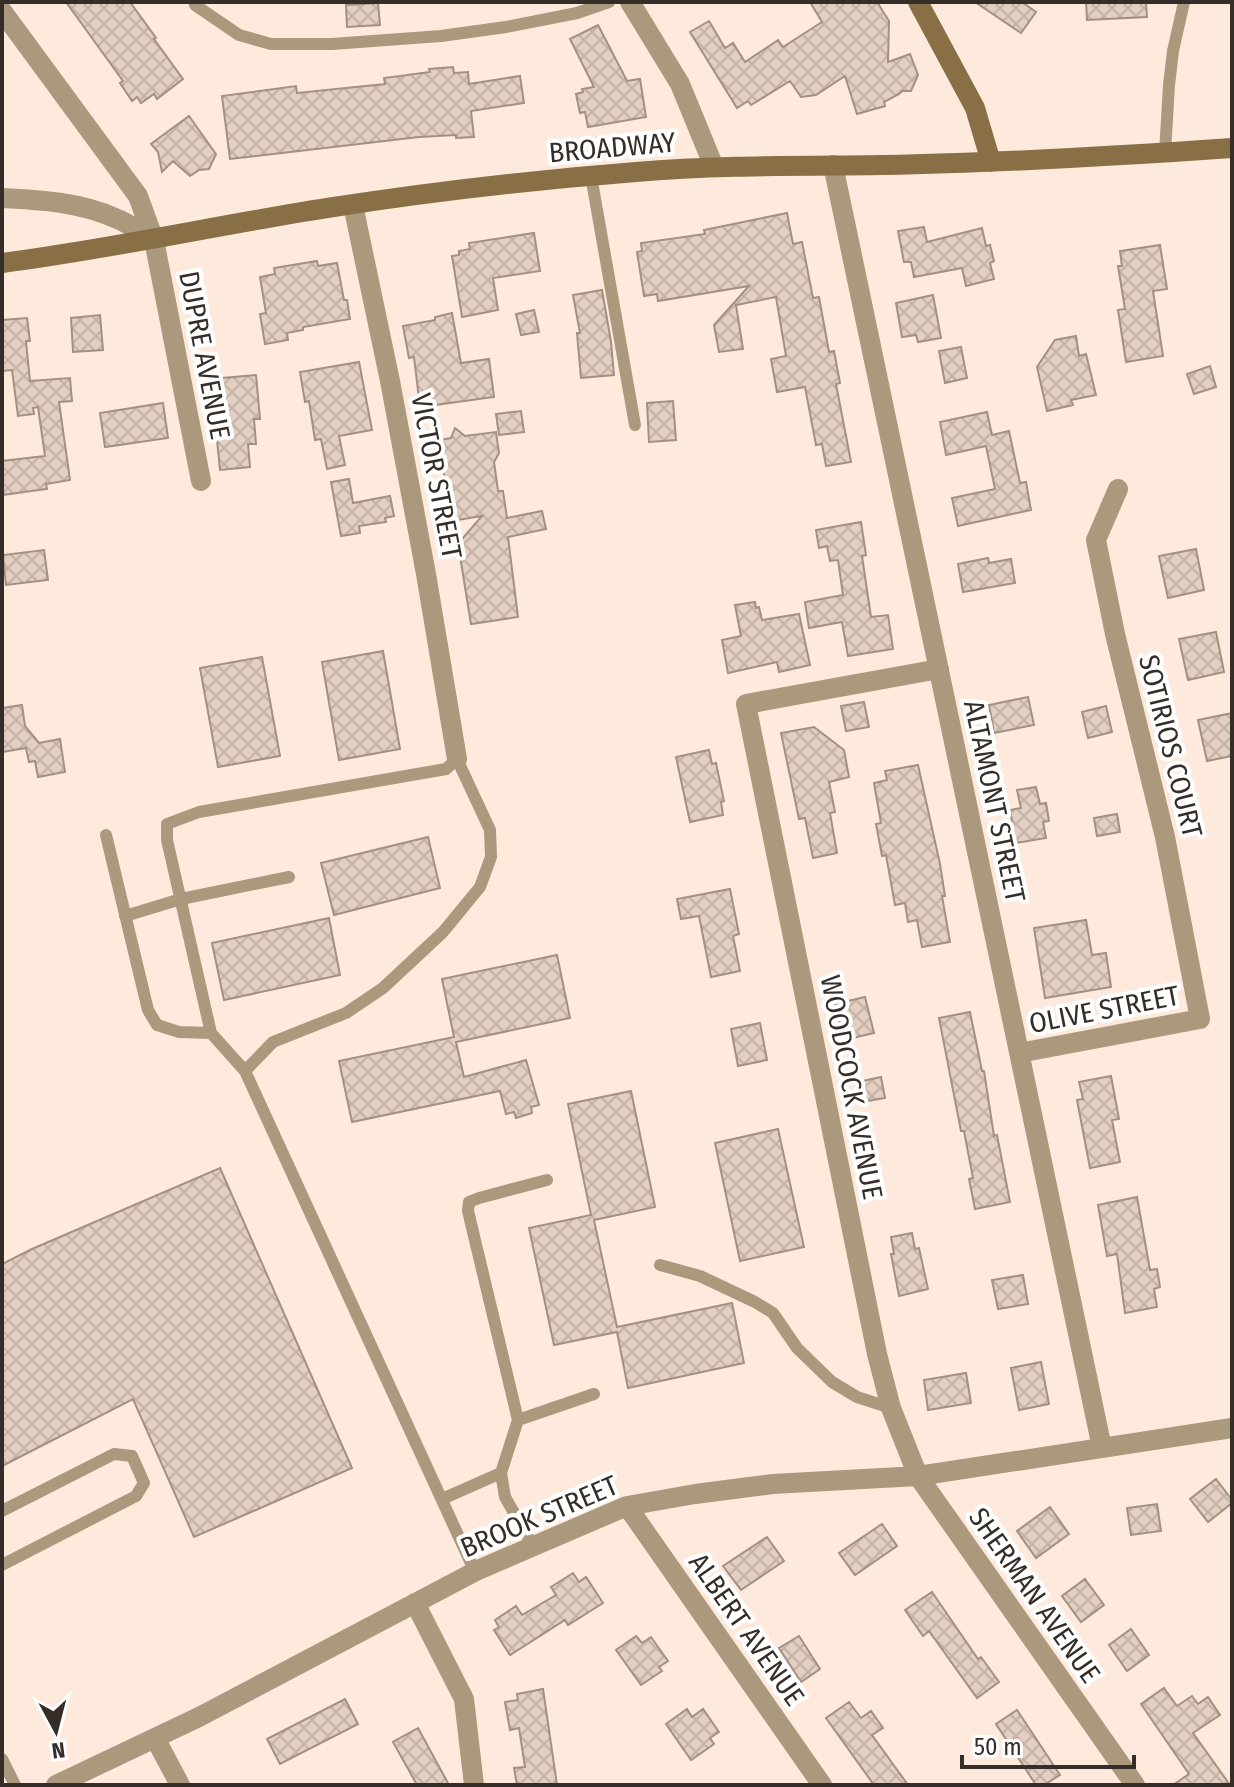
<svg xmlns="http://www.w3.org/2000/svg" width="1234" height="1787" font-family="'Fira Sans Condensed',sans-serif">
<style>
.building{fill:url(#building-cross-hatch);stroke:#a29083;stroke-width:2}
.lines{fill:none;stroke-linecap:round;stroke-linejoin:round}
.lane{stroke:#aa997d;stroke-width:12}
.street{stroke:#aa997d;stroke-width:20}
.secondary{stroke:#886f45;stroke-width:20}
.labels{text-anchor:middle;stroke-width:8;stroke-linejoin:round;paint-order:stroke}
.street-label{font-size:28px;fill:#352d28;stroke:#fff}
</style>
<defs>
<pattern id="building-cross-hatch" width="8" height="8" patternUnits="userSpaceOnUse" patternTransform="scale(2)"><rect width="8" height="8" fill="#e2cfc1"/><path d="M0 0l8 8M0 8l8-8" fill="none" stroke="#c2b2a6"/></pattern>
</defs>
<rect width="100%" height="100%" fill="#feeadc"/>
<path class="building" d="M66 2H130L156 38 154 39 183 79 157 99 154 94 141 103 137 97 132 101 120 83 123 81Z
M810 2H877L889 21 888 62 910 54 918 75 911 91H902L899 94 884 102 885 106 857 114 845 76 816 95 801 97 790 81 751 105 748 101 737 108 690 32 709 21 725 48 733 43 745 62 778 40 783 47 822 22Z
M975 2H1022L1036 12 1021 33Z
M1086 2H1146L1147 17 1087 20Z
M378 3 380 25 347 27 346 5Z
M598 25 627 81 640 79 646 117 588 127 585 112 580 113 576 94 583 92 582 89 594 87 570 39Z
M453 67 454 73 468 72 469 84 520 76 524 103 471 111 474 137 456 138V135L419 137 230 159 222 96 296 86 297 93 385 84 384 78 430 72 429 69Z
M189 116 216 154 209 169 199 170 190 176 173 161 162 172 158 152 151 144Z
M787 213 793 244 802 242 813 298 819 297 829 352 834 351 840 383 836 384 851 462 826 466 822 444 816 445 805 387 777 392 771 359 786 356 776 297 736 305 743 349 719 352 714 325 749 286 658 301 657 294 644 296 637 252 642 251 641 243 705 234 704 230Z
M924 227 927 242 982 228 986 246 990 245 994 261 990 263 994 279 966 286 962 268 914 277 911 262H904L898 231Z
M534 233 540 271 493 278 498 310 462 317 452 256 459 255V251L470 249 469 243Z
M1160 245 1167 289 1153 291 1163 356 1126 362 1118 310 1125 309 1118 266H1122L1120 251Z
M317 261 318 266 337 263 344 300H347L350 319 303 327V330L287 333 288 340 265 344 260 314 266 313 260 277 275 274 274 268Z
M602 290 611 342 614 375 581 378 577 333H580L573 295Z
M933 295 941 338 918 342 916 335 902 337 896 303Z
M534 310 539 332 521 335 516 314Z
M452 313 461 363 489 359 494 397 420 407 414 357 409 358 403 326 435 320V317Z
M100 315 103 350 73 352 71 318Z
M27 318 30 341H26L30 381 70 378 72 401 59 402 70 480 46 484 47 489 2 495V461L45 456 38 407 33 408 34 414 18 416 12 370 2 371V320Z
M1076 336 1079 356 1086 354 1096 395 1071 400 1073 405 1047 411 1037 367 1055 340Z
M961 347 967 378 945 383 939 351Z
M359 362 372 430 339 436 345 465 327 469 321 439 315 440 309 401 305 402 300 372Z
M1210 366 1216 387 1194 394 1187 374Z
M256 375 260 419H254L256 444H248L250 467 220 470 211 379Z
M673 401 676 440 649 442 647 403Z
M163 403 168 438 105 447 100 413Z
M521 411 524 432 499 435 496 414Z
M987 412 992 435 1009 431 1020 483 1026 482 1031 510 958 526 952 498 995 489 986 446 946 455 940 422Z
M455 428 465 436 496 432 499 453 494 462 498 491H503L507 518 542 511 546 529 508 537 518 617 471 624 460 556 450 553 482 516 451 521 443 468 438 466 434 441 451 438Z
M349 479 353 503 390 496 394 516 385 518 386 522 359 526 360 533 341 536 331 482Z
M861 522 866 555 862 556 871 617 888 615 893 649 848 656 842 622 809 628 805 602 843 595 838 560 830 561 827 546 819 548 816 530Z
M1196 549 1204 590 1168 598 1159 556Z
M44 550 48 580 6 585 3 555Z
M988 558 989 563 1011 559 1015 583 963 592 958 564Z
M755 602 756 608 759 607 762 620 799 614 810 665 779 672 777 662 728 673 722 640 741 636 735 605Z
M1216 632 1224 672 1188 680 1179 639Z
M383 651 400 749 339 760 322 662Z
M262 657 280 756 218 767 200 668Z
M1028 697 1034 725 994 733 989 705Z
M864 702 869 727 846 731 841 706Z
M22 705 25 726 39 743 60 739 65 772 38 777 35 761 29 762 26 748 2 752V708Z
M1106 706 1112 732 1088 738 1082 712Z
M1232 713V756L1207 761 1198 720Z
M814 727 844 750 849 777 829 782 835 812 830 813 837 853 813 858 805 818 799 819 781 733Z
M709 750 712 764 716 763 724 801 721 802 723 815 690 822 676 757Z
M918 765 940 864 945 896H942L950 942 922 947 917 920 908 922 905 903 895 905 886 855 882 856 876 824 881 823 874 783 887 780 885 771Z
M1036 787 1040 804 1046 803 1049 821 1043 822 1046 838 1016 843 1010 810 1021 808 1017 790Z
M1117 814 1120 832 1097 836 1094 818Z
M428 837 440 888 334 915 321 863Z
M730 889 739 934 733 936 740 971 711 977 699 916 681 919 677 899Z
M329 918 340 975 224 1000 212 943Z
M1086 920 1092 955 1106 953 1111 987 1045 998 1034 928Z
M557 955 570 1018 456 1042 464 1077 526 1060 539 1105 531 1107 532 1113 516 1118 514 1112 506 1114 500 1091 352 1122 339 1061 454 1037 442 979Z
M865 997 874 1033 844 1040 835 1004Z
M970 1012 982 1071H984L994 1136 997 1135 1010 1202 975 1209 969 1179 973 1178 964 1131H961L939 1018Z
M760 1023 767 1060 738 1066 731 1029Z
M1111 1076 1119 1119 1112 1120 1120 1162 1090 1168 1077 1100 1083 1099 1079 1082Z
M881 1077 885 1098 862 1102 858 1082Z
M631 1091 655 1207 594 1220 617 1327 732 1303 744 1363 628 1388 617 1332 554 1345 529 1228 591 1215 568 1104Z
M778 1129 804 1247 740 1261 715 1143Z
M220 1168 352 1468 194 1537 133 1399 2 1466V1264L32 1249Z
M1137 1197 1150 1270 1157 1269 1160 1287 1154 1289 1157 1307 1125 1313 1117 1254 1107 1256 1098 1205Z
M912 1233 915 1249 919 1248 928 1289 899 1296 891 1254H894L891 1237Z
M1023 1275 1028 1304 998 1309 992 1280Z
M1041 1362 1049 1404 1019 1410 1011 1368Z
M966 1373 971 1403 928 1410 924 1380Z
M1216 1479 1232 1500V1503L1208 1522 1190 1499Z
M1157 1504 1161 1531 1131 1535 1127 1508Z
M1050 1507 1069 1534 1036 1558 1017 1531Z
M882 1524 897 1546 855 1575 839 1553Z
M767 1537 784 1561 741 1590 723 1566Z
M573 1573 579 1582 586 1577 603 1603 568 1625 565 1620 510 1655 494 1630 499 1627 495 1620 516 1606 522 1615 556 1595 551 1587Z
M1085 1579 1104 1605 1081 1622 1062 1596Z
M932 1592 978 1659 981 1657 999 1682 977 1698 929 1631 923 1636 905 1610Z
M1131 1629 1149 1655 1127 1671 1109 1645Z
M636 1636 642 1643 651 1637 668 1661 659 1667 662 1671 641 1685 616 1650Z
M799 1636 820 1669 801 1682 779 1648Z
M1164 1688 1177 1706 1192 1696 1198 1704 1208 1697 1220 1715 1193 1733 1230 1785H1173L1189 1774 1141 1704Z
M543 1689 557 1785H517L514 1768 525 1767 519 1728 510 1730 505 1702 518 1700 517 1694Z
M345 1699 358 1724 280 1764 267 1739Z
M849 1702 861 1718 871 1711 883 1728 872 1735 908 1785H874L826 1718Z
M687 1709 692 1717 703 1709 719 1732 710 1738 714 1744 691 1760 666 1724Z
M1017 1710 1060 1775 1044 1785H1036L996 1724Z
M418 1728 449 1785H417L393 1742Z"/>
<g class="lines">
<path class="lane" d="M195 5 239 35 271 44H332L441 36 506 27 577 13 609 2
M1165 153 1169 85 1173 51 1184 2
M591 176 635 425
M106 835 148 1010 157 1025 179 1032 211 1033
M125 916 181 899 289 877
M245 1071 211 1033 167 840V824L199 812 446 769 457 759 490 830 491 857 480 887 443 932 383 988 346 1013 273 1042 245 1071 475 1572
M660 1265 700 1276 755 1302 773 1313 797 1348 832 1382 857 1397 891 1408
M518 1420 594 1394
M442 1499 501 1473
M2 1511 114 1454 132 1456 144 1483 136 1496 2 1565
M533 1546 505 1497 501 1473 518 1420 468 1211 469 1202 479 1198 547 1180
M2 1759 15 1785"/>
<path class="street" d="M630 2 680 84 714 167
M2 11 138 196 154 240 201 481
M833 165 1102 1448
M2 198C41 200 79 202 115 218 129 223 141 233 154 240
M353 205 390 381 426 574 457 759
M939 669 746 704 877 1354 891 1408 918 1476 1135 1785
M1019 1053 1200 1019 1165 837 1115 634 1096 540 1118 489
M627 1506 822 1785
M415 1603 464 1699 474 1785
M155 1738 180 1785
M56 1785 199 1717 478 1570 627 1506 695 1494 773 1484 918 1476 1232 1428"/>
<path class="secondary" d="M918 2 975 108 991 162
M2 263C111 249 218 225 327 208 429 192 533 180 636 172 719 165 801 166 884 165 1000 163 1116 156 1232 148"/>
</g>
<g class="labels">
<g class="street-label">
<text transform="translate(612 147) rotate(-5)" y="10">BROADWAY</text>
<text transform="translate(205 355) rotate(79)" y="10">DUPRE AVENUE</text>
<text transform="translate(437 476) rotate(79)" y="10">VICTOR STREET</text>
<text transform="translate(1171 746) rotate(76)" y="10">SOTIRIOS COURT</text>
<text transform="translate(995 801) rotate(78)" y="10">ALTAMONT STREET</text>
<text transform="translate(1104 1009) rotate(-11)" y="10">OLIVE STREET</text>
<text transform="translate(852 1087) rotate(79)" y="10">WOODCOCK AVENUE</text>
<text transform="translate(539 1516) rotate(-23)" y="10">BROOK STREET</text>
<text transform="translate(1035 1595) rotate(55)" y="10">SHERMAN AVENUE</text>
<text transform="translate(747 1629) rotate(55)" y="10">ALBERT AVENUE</text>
</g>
</g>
<rect width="1234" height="1787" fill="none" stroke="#352d28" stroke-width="8"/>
<g transform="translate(56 1731) rotate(173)" stroke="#ffffff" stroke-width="6" paint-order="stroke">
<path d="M0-6L14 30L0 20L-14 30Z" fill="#352d28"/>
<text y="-12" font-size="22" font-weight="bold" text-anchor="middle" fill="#352d28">N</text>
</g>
<path d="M962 1755v12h172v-12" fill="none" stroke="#352d28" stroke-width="4"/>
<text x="974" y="1755" font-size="24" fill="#352d28" stroke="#ffffff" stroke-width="6" paint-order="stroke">50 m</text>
</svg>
